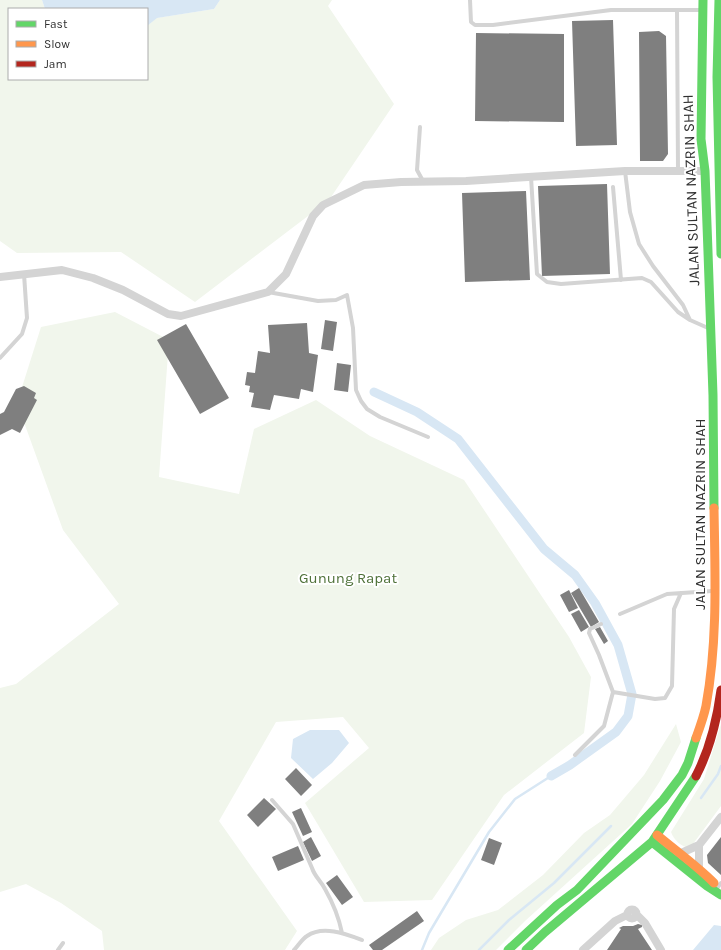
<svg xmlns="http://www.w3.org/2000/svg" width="721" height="950" font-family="Karla,sans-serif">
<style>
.green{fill:#f1f6ec}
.water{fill:#d8e7f4}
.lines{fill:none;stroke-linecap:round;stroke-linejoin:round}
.stream{stroke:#d8e7f4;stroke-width:2.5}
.canal{stroke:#d8e7f4;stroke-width:9}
.building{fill:#7f7f7f}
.lane{stroke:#d4d4d4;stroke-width:4}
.street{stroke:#d4d4d4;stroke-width:8}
.fast{stroke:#63d668;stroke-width:9}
.slow{stroke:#ff974d;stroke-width:9}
.jam{stroke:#b3261e;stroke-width:9}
.labels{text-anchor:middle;stroke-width:4;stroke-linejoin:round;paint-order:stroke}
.street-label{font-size:15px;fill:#303030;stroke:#fff}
.park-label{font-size:15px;fill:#4e7138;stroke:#fff}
</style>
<rect width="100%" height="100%" fill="#fff"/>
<path class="green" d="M0 0H42L45 9H9V79H147V26L156 18 214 9 220 0H332L328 6 394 104 329 200 195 302 121 252 17 253 0 241Z
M115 312 169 340 159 477 239 494 254 429 316 400 370 436 464 480 569 637 591 677 584 733 504 795 432 900 364 902 305 803 369 748 343 717 276 722 219 821 297 931 285 950H104L102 931 61 903 26 884 0 892V688L16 684 119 604 63 530 17 403 41 327Z
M676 724 681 742 660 781 632 824 525 921 496 950H431L439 938 466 920 498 910 543 875 584 833 610 815 644 775Z
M721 724V806L690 848C681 847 674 840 671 832L704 779Z"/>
<path class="water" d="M42 0H220L214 9 157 18 147 26V9H45Z
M310 730H339L349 743 332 763 313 779 291 758 293 739Z
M714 925 721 926V950H693Z"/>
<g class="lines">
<path class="stream" d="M701 798 718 774 721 766
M422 950 429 933 489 832 515 799 551 776
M479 950 509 920 554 883 611 826"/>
<path class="canal" d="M374 392 417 412 458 439 544 549 575 575 595 603 618 645 632 694 628 716 616 732 570 765 551 776"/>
</g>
<path class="building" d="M613 20 617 145 576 146 572 21Z
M659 31 666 36 668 154 663 161H640L639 32Z
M476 33 564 34V122L475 121Z
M607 184 610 274 542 276 538 186Z
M526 191 530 280 465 282 462 193Z
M325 320 337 322 333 351 321 349Z
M307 323 309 353 318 355 313 392 301 389 299 399 274 395 270 410 251 407 254 393 249 392 250 386 245 385 247 372 255 373 258 351 270 353 268 325Z
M186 324 229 398 200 414 157 340Z
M337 363 351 365 348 392 334 390Z
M24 386 36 393 34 398 37 400 20 433 12 429 0 435V414L4 412 16 389Z
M579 588 599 622 591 627 571 593Z
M569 590 578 608 569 612 560 595Z
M579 610 589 627 581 632 571 614Z
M600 627 608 641 604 644 595 629Z
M296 768 312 785 301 796 285 779Z
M264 798 276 809 258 827 247 815Z
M301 808 312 832 303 836 292 812Z
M311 837 321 856 312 861 303 842Z
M721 837V875L708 863 707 855Z
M489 838 502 843 494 865 481 860Z
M298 846 304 860 278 871 272 857Z
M337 875 353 897 342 905 326 883Z
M417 911 424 921 382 950H373L369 945Z
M638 924 642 925V927L638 929 652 950H607L621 929 619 928 623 926H633Z"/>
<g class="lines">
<path class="lane" d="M470 0 471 22 475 25H493L611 10H700
M677 10 678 171
M420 127 417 170 423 181
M625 171 630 212 639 244 653 266 683 305 690 320 708 328
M531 177 537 274 547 282 561 284 642 278 651 282 678 312 690 320
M613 187 621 280
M268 292 318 301 336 300 347 295 353 328 356 390 361 401 367 409 380 417 428 437
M0 358 22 334 27 318 24 274
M620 614 667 594 712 591
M613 692 655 699 665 698 672 686 674 609 681 593
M575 755 604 726 613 692 599 655 589 633 590 629 601 624
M272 800 293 824 312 868C315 877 321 881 325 889 333 903 339 918 342 933
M718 887 721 883
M58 950 63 943
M294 950C298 946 302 939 307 936 323 925 346 934 362 940"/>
<path class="street" d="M0 277 62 270 93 278 123 290 168 314 181 316 268 292 286 274 313 216 323 205 364 185 401 182 466 181 625 171H705
M679 854 699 845 721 817
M699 868V845
M627.5 914a4.5 4.5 0 1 1 9 0a4.5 4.5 0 1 1-9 0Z
M636 914 645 923 661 950
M583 950 615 921 627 915"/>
<path class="fast" d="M703 0 701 139 705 171 708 252 713 395 714 508
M719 0 717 77 721 254
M652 842 707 886 721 895
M508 950 557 905 577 890 663 800 682 775 688 763 696 738
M526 950 545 932 652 842 696 776"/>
<path class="slow" d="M696 738C700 727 704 716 706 706 718 640 715 574 714 508
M657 835C676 851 696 865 714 883"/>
<path class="jam" d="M696 776C710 749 717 720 721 690"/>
</g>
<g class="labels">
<g class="street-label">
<text transform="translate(691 190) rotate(-92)" y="5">JALAN SULTAN NAZRIN SHAH</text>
<text transform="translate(700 514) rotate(-90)" y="5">JALAN SULTAN NAZRIN SHAH</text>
</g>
<g class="park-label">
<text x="348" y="583">Gunung Rapat</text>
</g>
</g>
<rect x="8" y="8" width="140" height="72" fill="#ffffff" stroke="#acacac"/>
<rect x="16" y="21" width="20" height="6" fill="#63d668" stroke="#acacac"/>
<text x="44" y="28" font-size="12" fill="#303030">Fast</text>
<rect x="16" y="41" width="20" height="6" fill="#ff974d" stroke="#acacac"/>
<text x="44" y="48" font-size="12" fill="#303030">Slow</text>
<rect x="16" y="61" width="20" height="6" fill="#b3261e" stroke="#acacac"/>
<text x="44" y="68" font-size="12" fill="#303030">Jam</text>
</svg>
